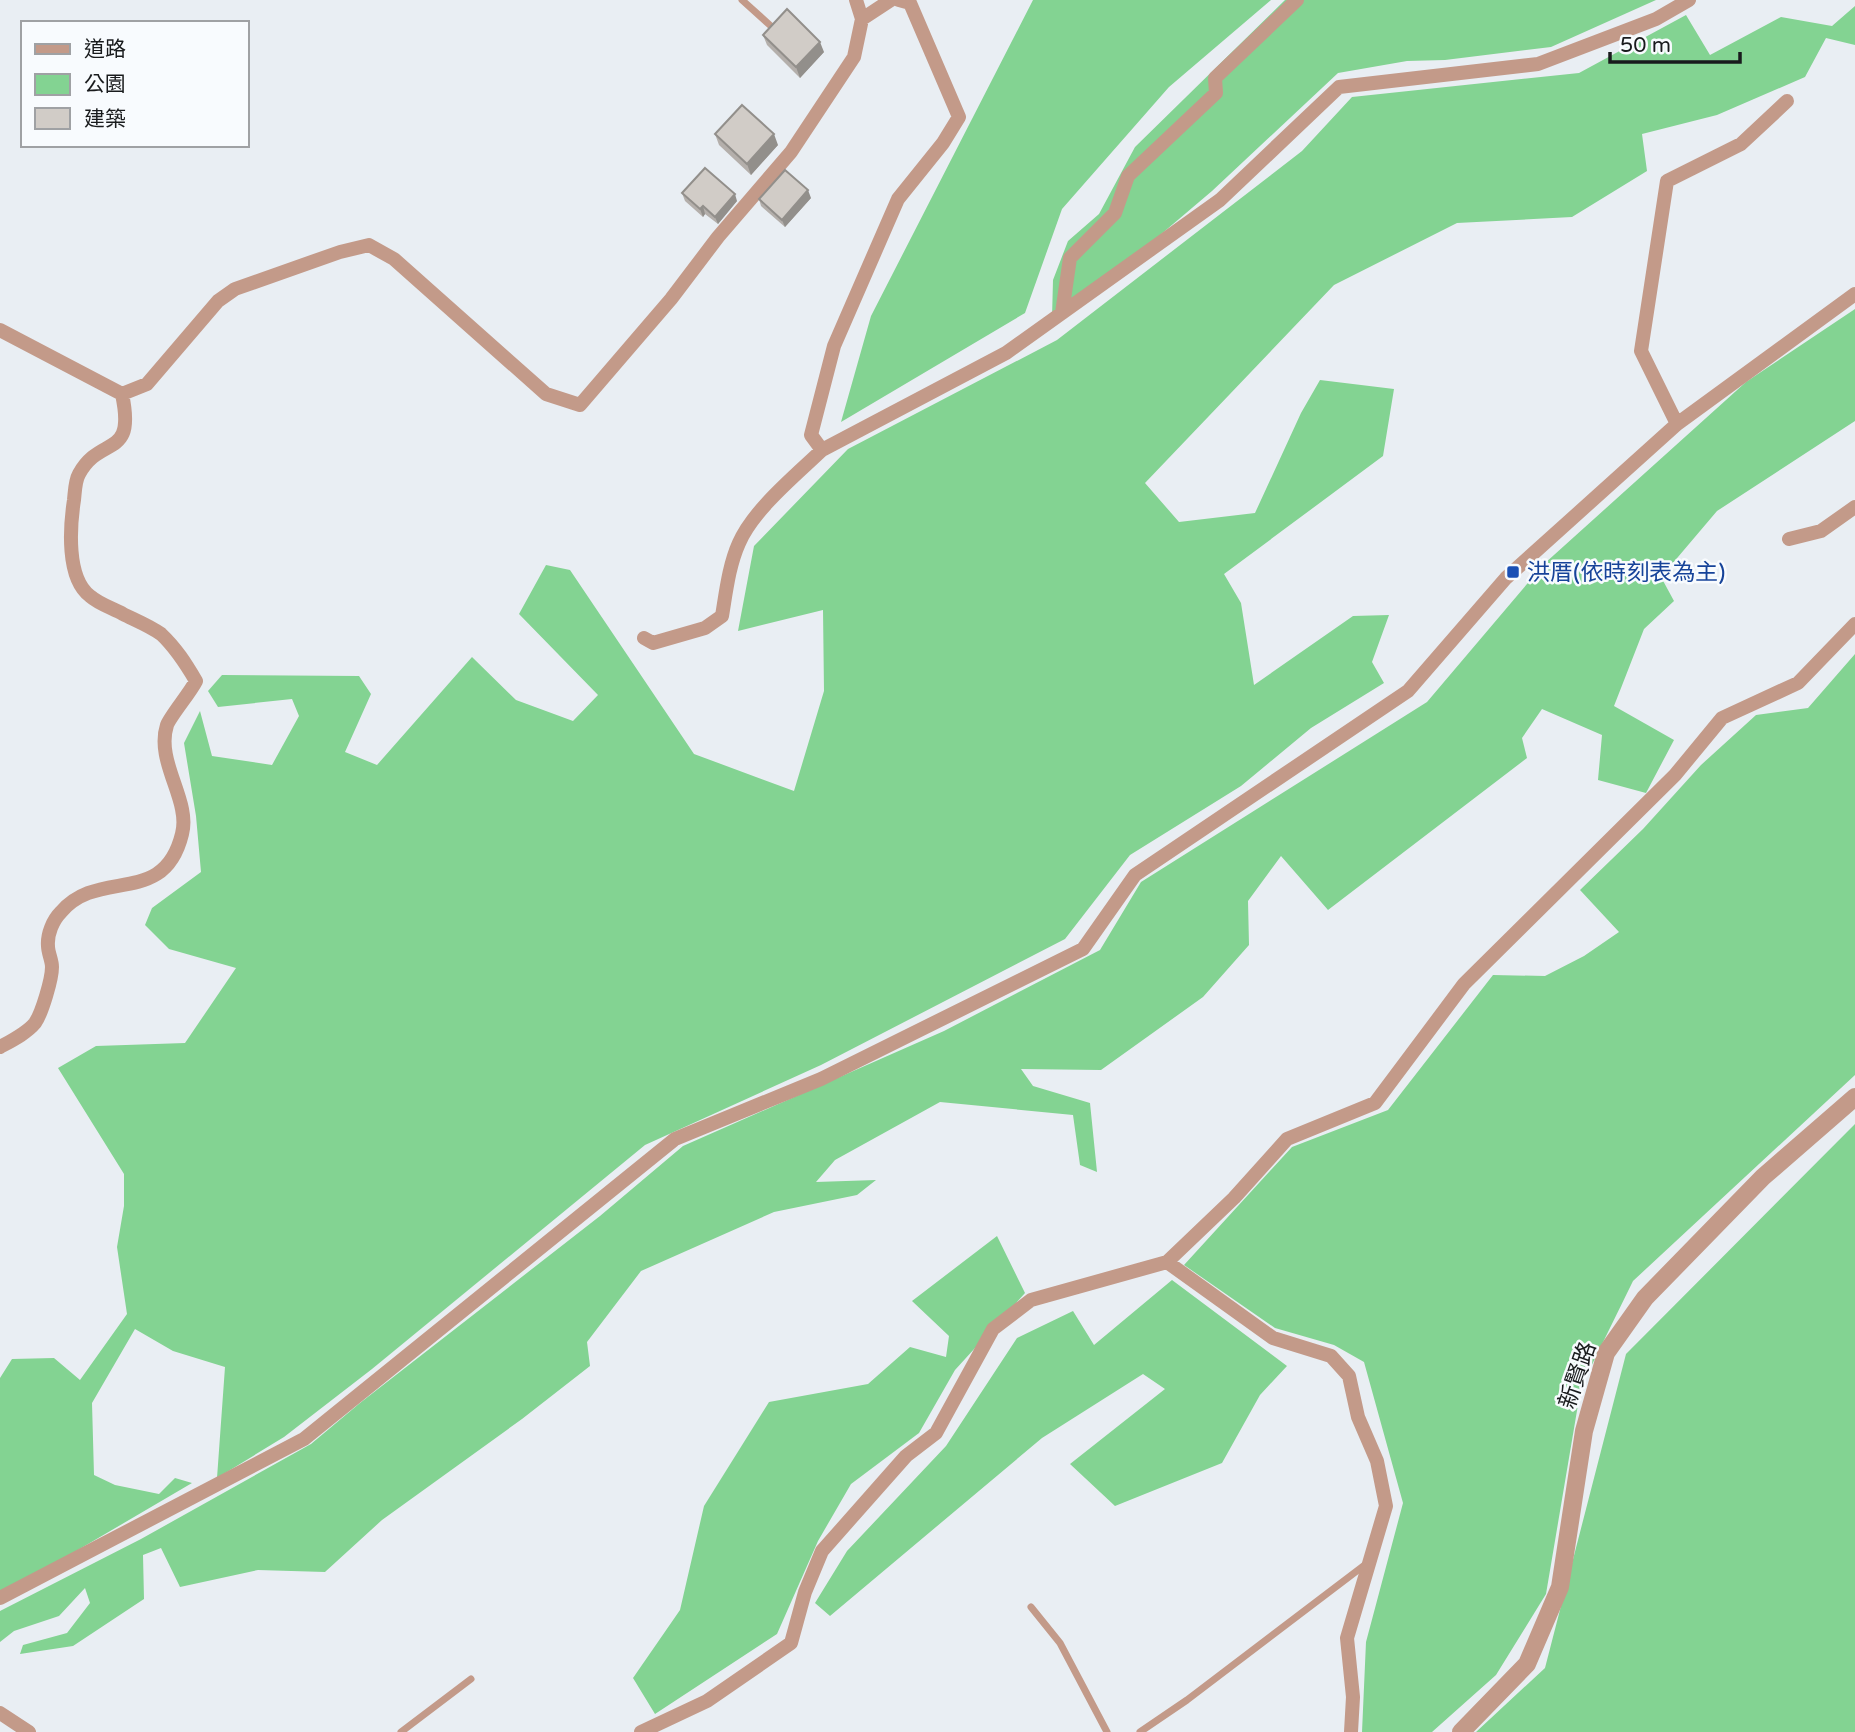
<svg xmlns="http://www.w3.org/2000/svg" width="1855" height="1732" font-family="'Varela Round','Noto Sans TC',sans-serif">
<style>
.green{fill:#83d392}
.lines{fill:none;stroke-linecap:round;stroke-linejoin:round}
.service{stroke:#c39a89;stroke-width:7}
.minor{stroke:#c39a89;stroke-width:14}
.tertiary{stroke:#c39a89;stroke-width:18}
.wall{fill:#b4afab}
.shaded-wall{fill:#928f8b}
.building{fill:#d1ccc7;stroke:#928f8b;stroke-width:2}
.transit-dot{fill:#1a4fb4;stroke:#f8fbfe;stroke-width:2.5}
.labels{text-anchor:middle;stroke-width:5;stroke-linejoin:round;paint-order:stroke}
.transit-label{font-size:23px;fill:#164399;stroke:#f8fbfe;text-anchor:start}
.street-label{font-size:23px;fill:#191b1d;stroke:#f8fbfe}
</style>
<rect width="100%" height="100%" fill="#e9eef3"/>
<path class="green" d="M1033 0H1271L1169 87 1062 209 1025 313 841 422 871 316Z
M1285 0H1656L1551 47 1445 60 1407 61 1338 73 1212 191 1146 247 1052 318 1053 280 1068 241 1099 214 1135 147Z
M1855 6V45L1826 38 1805 77 1717 115 1642 134 1647 171 1572 217 1457 223 1334 285 1145 483 1179 522 1255 513 1301 413 1320 380 1394 389 1383 456 1224 574 1241 603 1254 685 1353 616 1389 615 1372 662 1384 683 1311 728 1241 786 1130 855 1065 939 821 1065 645 1145 372 1369 284 1437 217 1478 225 1367 173 1351 135 1329 92 1403 94 1475 115 1485 159 1494 175 1478 192 1483 54 1564 0 1591V1378L12 1359 54 1358 80 1380 127 1314 117 1247 124 1206V1174L58 1068 96 1046 185 1043 236 968 169 949 145 925 152 908 201 872 196 816 184 743 200 711 212 756 272 765 299 716 292 699 218 707 208 691 222 675 359 676 371 694 345 752 377 765 472 657 516 700 573 721 598 695 519 614 546 565 570 570 694 754 794 791 824 691 823 610 738 631 754 546 848 449 1057 340 1302 151 1352 97 1579 73 1686 15 1710 55 1781 17 1832 26Z
M1855 309V421L1717 511 1661 577 1674 601 1644 629 1614 706 1674 740 1646 793 1598 780 1602 735 1542 709 1522 738 1527 758 1328 910 1281 856 1248 901 1249 945 1203 997 1101 1070 1021 1069 1033 1086 1090 1103 1097 1172 1080 1165 1073 1115 940 1102 835 1160 816 1182 876 1180 857 1195 774 1212 641 1271 587 1342 590 1366 522 1419 382 1520 325 1572 258 1570 180 1587 161 1548 143 1555 144 1599 73 1646 20 1654 23 1645 67 1633 90 1603 85 1588 59 1616 14 1631 0 1642V1611L141 1539 311 1444 360 1403 600 1216 683 1146 944 1031 1100 950 1141 882 1427 702 1544 564 1746 382Z
M1855 654V1075L1633 1281 1581 1387 1546 1594 1496 1675 1432 1732H1362L1366 1642 1403 1503 1364 1362 1334 1345 1275 1328 1184 1265 1292 1147 1388 1110 1493 975 1545 976 1584 956 1619 932 1580 890 1643 829 1701 765 1756 715 1808 708Z
M1855 1124V1732H1476L1545 1668 1626 1354Z
M997 1236 1025 1293 955 1370 919 1433 851 1484 818 1541 777 1634 655 1714 633 1678 680 1610 704 1506 769 1402 868 1384 910 1347 946 1357 949 1336 912 1301Z
M1172 1280 1287 1366 1260 1395 1222 1463 1115 1506 1070 1464 1165 1389 1143 1374 1042 1438 830 1616 815 1603 847 1551 946 1446 1017 1338 1073 1311 1094 1345Z"/>
<g class="lines">
<path class="service" d="M742 0 772 27
M1031 1607 1060 1643 1107 1732
M401 1732 471 1679
M1140 1732 1187 1700 1366 1564"/>
<path class="minor" d="M862 19 891 0
M1062 313 1070 258 1115 213 1128 176 1216 93 1215 78 1297 0
M0 330 122 394 147 384 218 301 235 289 340 252 369 245 394 259 546 394 580 405 671 299 718 237 791 152 854 57 862 19 856 0
M1677 424 1641 351 1667 181 1741 144 1787 101
M822 450 1006 353 1220 200 1339 87 1538 64 1656 19 1689 0
M1789 539 1821 531 1855 507
M644 638 653 643 705 628 722 616C726 592 729 565 739 543 754 509 795 476 822 450L811 435 834 346 898 199 943 143 959 117 910 3 899 0
M0 1047C11 1041 27 1033 35 1023 42 1013 52 979 52 967 52 960 48 953 48 946 47 934 53 920 61 912 99 867 164 908 182 834 191 800 155 762 167 725 171 715 190 693 196 681 186 664 176 648 161 634 150 626 135 620 123 614 112 608 99 604 90 596 66 578 70 526 74 500 75 491 75 481 79 474 101 434 136 460 122 394
M0 1598 304 1439 675 1139 821 1079 1083 949 1135 875 1408 691 1506 578 1677 424 1855 294
M0 1713 29 1732
M641 1732 707 1701 791 1643 805 1592 822 1551 906 1456 936 1433 993 1329 1031 1300 1167 1262
M1351 1732 1353 1697 1347 1638 1386 1506 1377 1461 1358 1417 1349 1376 1331 1356 1273 1338 1167 1262 1234 1198 1287 1139 1375 1103 1464 984 1675 775 1722 718 1798 683 1855 624"/>
<path class="tertiary" d="M1461 1732 1527 1664 1560 1587 1584 1431 1606 1353 1645 1298 1763 1177 1855 1097"/>
</g>
<path class="wall" d="M763 35 824 52 800 78 767 45Z
M715 134 778 145 751 175 719 145Z
M682 193 737 201 718 224 705 214 703 217 685 201Z
M811 198 785 227 761 206 759 199Z"/>
<path class="shaded-wall" d="M820 42 824 52 800 78 796 67Z
M774 134 778 145 751 175 747 164Z
M808 190 811 198 785 227 782 220Z
M735 194 737 201 718 224 715 217Z
M703 206 705 214 703 217 700 209Z"/>
<path class="building" d="M787 9 820 42 796 67 763 35Z
M742 105 774 134 747 164 715 134Z
M705 168 735 194 715 217 703 206 700 209 682 193Z
M785 170 808 190 782 220 759 199Z"/>
<rect class="transit-dot" x="1506" y="565" width="14" height="14" rx="3.5"/>
<g class="labels">
<g class="transit-label">
<text x="1527" y="580">洪厝(依時刻表為主)</text>
</g>
<g class="street-label">
<text transform="translate(1577 1375) rotate(-71)" y="8">新賢路</text>
</g>
</g>
<rect x="21" y="21" width="228" height="126" fill="#f8fbfe" stroke="#9fa1a4" stroke-width="2"/>
<rect x="35" y="44" width="35" height="10" fill="#c39a89" stroke="#9fa1a4" stroke-width="2"/>
<text x="84" y="56" font-size="21" fill="#191b1d">道路</text>
<rect x="35" y="74" width="35" height="21" fill="#83d392" stroke="#9fa1a4" stroke-width="2"/>
<text x="84" y="91" font-size="21" fill="#191b1d">公園</text>
<rect x="35" y="108" width="35" height="21" fill="#d1ccc7" stroke="#9fa1a4" stroke-width="2"/>
<text x="84" y="126" font-size="21" fill="#191b1d">建築</text>
<path d="M1610 52v10h130v-10" fill="none" stroke="#191b1d" stroke-width="3.5"/>
<text x="1620" y="52" font-size="21" fill="#191b1d" stroke="#f8fbfe" stroke-width="5" paint-order="stroke">50 m</text>
</svg>
